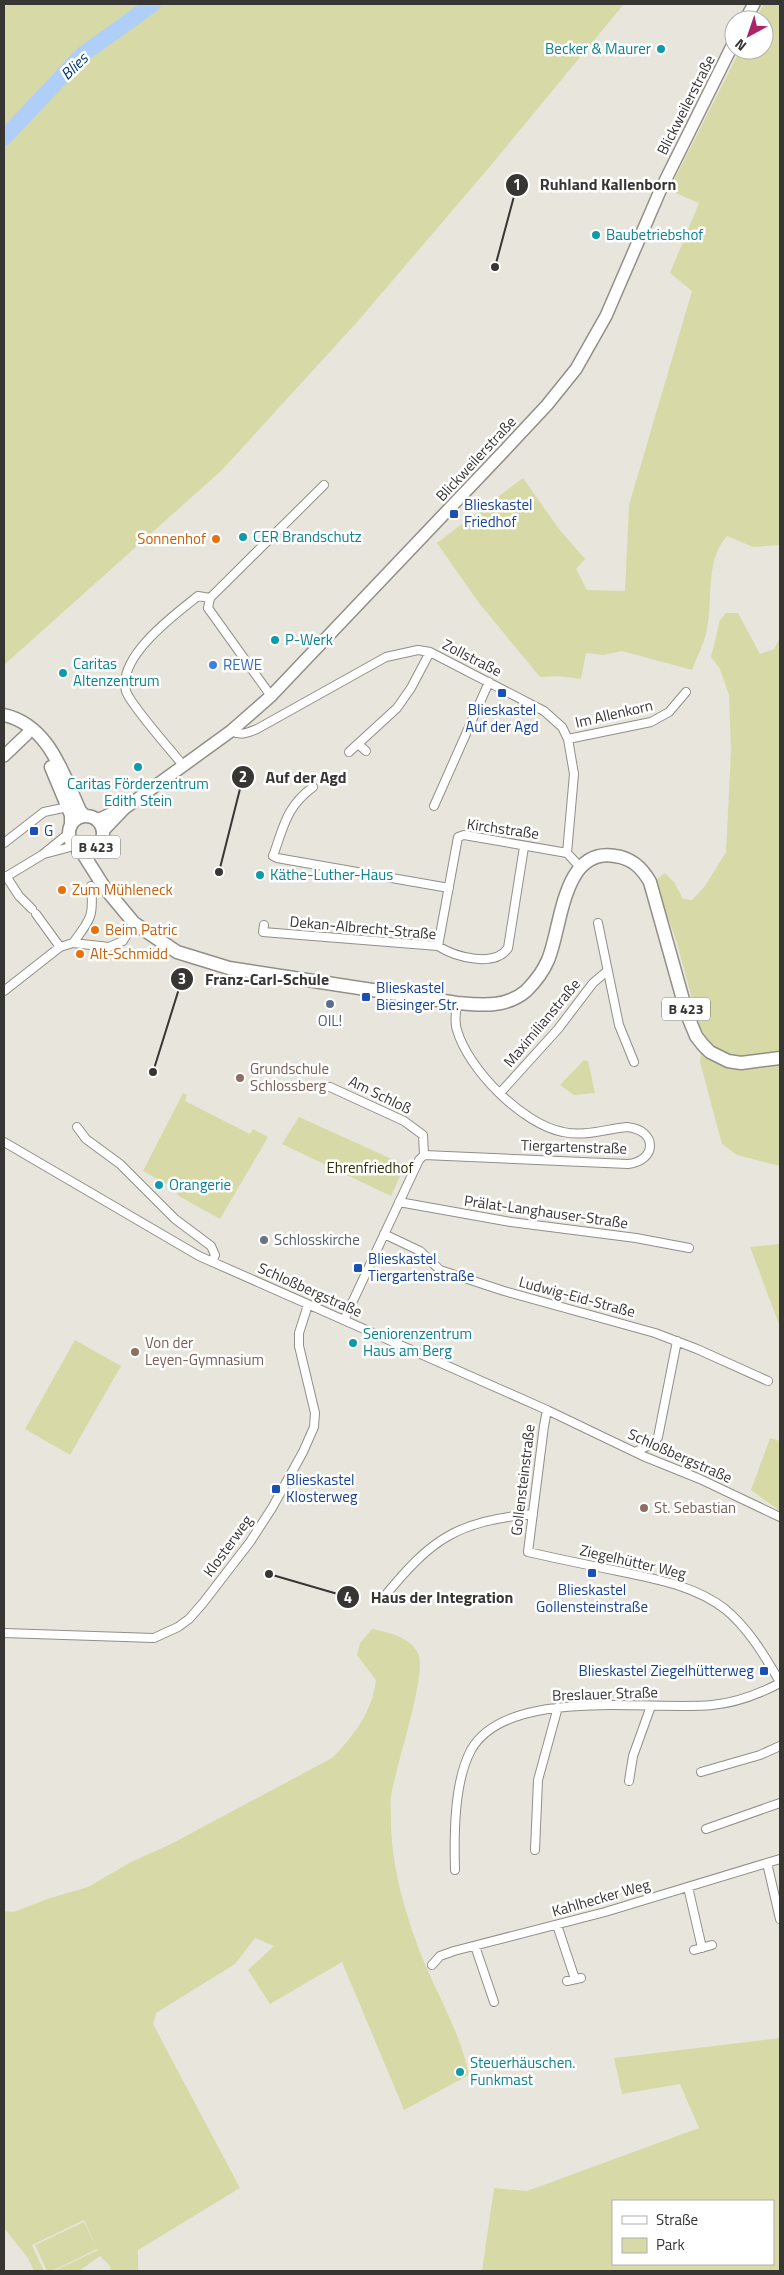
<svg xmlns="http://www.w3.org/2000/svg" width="784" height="2275" font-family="'Titillium Web',sans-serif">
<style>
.green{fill:#d7daa6;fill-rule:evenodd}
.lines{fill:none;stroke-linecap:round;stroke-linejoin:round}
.river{stroke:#b0cff8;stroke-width:16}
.street-casing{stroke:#918f88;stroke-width:10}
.secondary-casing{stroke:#918f88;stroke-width:14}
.primary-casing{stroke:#918f88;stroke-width:15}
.street{stroke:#fff;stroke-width:8}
.secondary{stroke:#fff;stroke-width:11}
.primary{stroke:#fff;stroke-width:12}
.culture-dot{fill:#0f9aa8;stroke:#fff;stroke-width:2}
.transit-dot{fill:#1a4fb4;stroke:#fff;stroke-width:2}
.food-dot{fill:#e8710a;stroke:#fff;stroke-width:2}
.shop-dot{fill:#3f7fe0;stroke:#fff;stroke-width:2}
.service-dot{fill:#5c6f8a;stroke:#fff;stroke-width:2}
.education-dot{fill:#8d6e63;stroke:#fff;stroke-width:2}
.worship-dot{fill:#6b7280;stroke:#fff;stroke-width:2}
.labels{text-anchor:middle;stroke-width:5;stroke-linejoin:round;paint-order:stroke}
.shield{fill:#fff;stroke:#737270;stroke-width:1}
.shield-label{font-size:14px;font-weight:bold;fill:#373633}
.culture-label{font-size:15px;fill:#0d838f;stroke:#fff;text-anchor:start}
.street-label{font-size:15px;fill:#373633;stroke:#fff}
.transit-label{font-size:15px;fill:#164399;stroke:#fff;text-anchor:start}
.food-label{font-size:15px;fill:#c56008;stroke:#fff;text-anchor:start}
.shop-label{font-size:15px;fill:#366cbe;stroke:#fff;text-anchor:start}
.service-label{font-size:15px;fill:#4e5e75;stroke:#fff}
.education-label{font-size:15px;fill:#785e54;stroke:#fff;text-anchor:start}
.park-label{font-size:15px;fill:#2f300a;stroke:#fff}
.worship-label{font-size:15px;fill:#5b616d;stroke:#fff;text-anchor:start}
.water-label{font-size:16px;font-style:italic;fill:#013973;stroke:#fff}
.leader{fill:none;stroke:#373633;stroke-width:2}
.callout-dot{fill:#373633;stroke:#fff;stroke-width:2}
.mark-label{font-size:15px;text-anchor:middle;font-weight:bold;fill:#fff}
.callout-label{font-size:16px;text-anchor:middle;font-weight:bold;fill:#373633;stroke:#fff;stroke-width:5;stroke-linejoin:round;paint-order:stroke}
</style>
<rect width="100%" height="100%" fill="#e8e5dd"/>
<path class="green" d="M10 4H624L492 164 358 321 222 470 4 665V7Z
M764 4H780V545L753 547 727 536C705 560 713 599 707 630 704 643 697 657 692 670L622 651 603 655 586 653 581 679 558 676 540 677 479 603 437 543 523 478 559 529 585 559 576 569 587 590 625 591 629 505 692 291 670 273 699 203 669 190 740 50H764V20H755Z
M726 613H738L760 654 774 649 780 638V1166L737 1155 722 1144 700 1062 702 1036 677 943 655 881 665 873 674 882 683 899 692 900 705 886 726 852 731 749 729 695 720 669 711 657 720 620Z
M584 1060 588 1061 595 1093 574 1095 560 1085Z
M183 1093 187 1095 185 1101 250 1134 253 1129 268 1137 220 1219 177 1195 179 1191 143 1171Z
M299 1117 405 1165 391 1196 282 1144Z
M780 1244V1327L750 1247Z
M75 1340 121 1366 70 1455 25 1429Z
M770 1438 780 1441V1511L751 1490Z
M372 1629C388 1632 410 1637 418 1653 428 1674 395 1767 391 1797 390 1803 391 1809 391 1816 390 1861 404 1910 420 1952 436 1993 460 2031 469 2075L404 2110 342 1962 270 2004 248 1970 274 1946 255 1938 235 1964 156 2013 153 2024 240 2188 138 2250V2271H111L110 2266 100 2256 79 2271H54L98 2250 97 2249 52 2271H47L35 2245 84 2222 97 2249 84 2220 32 2245 44 2271H34L28 2258 4 2228V1911L14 1912 47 1899 88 1887 131 1862 171 1844 332 1758C354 1736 372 1712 376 1680L357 1655 360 1643Z
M780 2038V2271H482L494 2188 527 2191 699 2128 680 2084 622 2094 614 2058ZM613 2201H773V2264H613Z"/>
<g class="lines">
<path class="river" d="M4 138 82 55 153 4"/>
<defs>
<path id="street" d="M271 696 208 608 210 598 324 485
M231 731C241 736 247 733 257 729L386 657 418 650 430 652 544 711 562 727 568 739 574 774 567 853 580 867
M568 739 651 722 669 712 686 692
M358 744 366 751
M349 752 397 708 411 688 430 652
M183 765C172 752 130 704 126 691 117 657 174 615 198 596L210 598
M313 787C286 807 284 826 273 856L277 858 449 888
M434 806 489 682
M4 843 44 812 68 807
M44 854 74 846
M6 876 19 896 32 909
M4 878 42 855 68 834
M36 914 60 947
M598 923 619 1025 634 1062
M264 925 263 932 438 946C455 957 495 968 508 948L524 847
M73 943C91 919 94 916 91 886
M438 946 458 837 464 835 567 853
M4 991 60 947 73 943 109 947 123 941 134 923
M303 1087H330L404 1121 423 1135 424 1155
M500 1093 558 1029 593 983 606 972
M77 1127 86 1139 120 1164 175 1219 211 1246 215 1255 212 1262
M4 1142 199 1256 547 1410 643 1456 700 1479 780 1517
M399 1202 511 1222 636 1238 689 1248
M384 1234 420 1251 440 1270 504 1291 655 1333 697 1349 768 1381
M344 1320 419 1160 424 1155 628 1164C657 1161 658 1130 627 1127 606 1129 584 1137 563 1132 522 1124 468 1069 457 1030 454 1022 456 1012 457 1003
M547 1410 544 1426 528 1552C558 1559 588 1565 618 1571 655 1579 694 1585 725 1609 749 1629 764 1655 780 1682
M635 1452 654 1443 658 1437 677 1341
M384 1597C431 1539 457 1521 533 1514
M4 1633 154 1638 178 1627 189 1619 203 1603 250 1542 272 1508 303 1452 314 1427 315 1413 299 1346V1333L308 1305
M701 1772 760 1755 780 1746
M629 1781 633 1756 651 1706
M706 1829 780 1803
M535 1850 538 1780 558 1707
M767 1863 780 1919
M455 1870C454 1834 454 1782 471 1750 507 1686 650 1711 712 1705 736 1703 759 1694 780 1683
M688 1887 702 1948
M557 1925 575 1979
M475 1946 494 2002
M694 1950 712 1945
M432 1965 440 1956 454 1951 605 1912 780 1859
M567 1981 581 1978"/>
<path id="secondary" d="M745 20 754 4
M4 756 27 734
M97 820 121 809
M103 831 125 808 231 731 271 696 505 450 547 405 576 369 606 316 660 191 734 42"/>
<path id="primary" d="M4 715C49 725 63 774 80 811L85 816
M51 767 71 815V823
M69 833a17 17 0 1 1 34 0a17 17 0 1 1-34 0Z
M80 849 104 887 134 923 177 952 229 968 457 1003C481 1005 506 1008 526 991 535 982 543 972 548 960 562 927 562 847 615 856 632 858 642 868 650 882L687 1014 696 1036 703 1045 710 1052 728 1061 741 1063 780 1058"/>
</defs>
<use href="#street" class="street-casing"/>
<use href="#secondary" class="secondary-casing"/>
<use href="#primary" class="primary-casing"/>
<use href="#street" class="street"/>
<use href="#secondary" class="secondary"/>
<use href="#primary" class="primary"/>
</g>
<g class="culture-dot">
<circle cx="661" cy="49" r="5"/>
<circle cx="596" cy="235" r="5"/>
<circle cx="243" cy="537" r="5"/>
<circle cx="275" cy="640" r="5"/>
<circle cx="63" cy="673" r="5"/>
<circle cx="138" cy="767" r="5"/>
<circle cx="260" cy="875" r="5"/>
<circle cx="159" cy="1185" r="5"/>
<circle cx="353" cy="1343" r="5"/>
<circle cx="460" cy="2072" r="5"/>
</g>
<g class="transit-dot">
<rect x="449" y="509" width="10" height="10" rx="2.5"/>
<rect x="497" y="688" width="10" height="10" rx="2.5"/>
<rect x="29" y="826" width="10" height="10" rx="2.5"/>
<rect x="361" y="992" width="10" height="10" rx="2.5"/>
<rect x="353" y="1263" width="10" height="10" rx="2.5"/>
<rect x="271" y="1484" width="10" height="10" rx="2.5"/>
<rect x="587" y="1568" width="10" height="10" rx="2.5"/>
<rect x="759" y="1666" width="10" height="10" rx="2.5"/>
</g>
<g class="food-dot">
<circle cx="216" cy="539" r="5"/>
<circle cx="62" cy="890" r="5"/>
<circle cx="95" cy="930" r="5"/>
<circle cx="80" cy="954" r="5"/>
</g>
<circle class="shop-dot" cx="213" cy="665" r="5"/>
<circle class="service-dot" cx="330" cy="1004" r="5"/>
<g class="education-dot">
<circle cx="240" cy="1078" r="5"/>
<circle cx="135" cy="1352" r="5"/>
<circle cx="644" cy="1508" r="5"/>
</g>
<circle class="worship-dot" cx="264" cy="1240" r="5"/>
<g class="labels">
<g class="shield">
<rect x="72" y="835.5" width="48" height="23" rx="4"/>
<rect x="662" y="997.5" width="48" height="23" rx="4"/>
</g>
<g class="shield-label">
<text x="96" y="852">B 423</text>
<text x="686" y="1014">B 423</text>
</g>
<g class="culture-label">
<text x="651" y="54" text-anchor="end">Becker &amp; Maurer</text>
<text x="606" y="240">Baubetriebshof</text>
<text x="253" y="542">CER Brandschutz</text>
<text x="285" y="645">P-Werk</text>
<text x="73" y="669">Caritas<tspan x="73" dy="17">Altenzentrum</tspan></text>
<text x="138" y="789" text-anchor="middle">Caritas Förderzentrum<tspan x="138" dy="17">Edith Stein</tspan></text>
<text x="270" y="880">Käthe-Luther-Haus</text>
<text x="169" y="1190">Orangerie</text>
<text x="363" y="1339">Seniorenzentrum<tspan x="363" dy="17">Haus am Berg</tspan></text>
<text x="470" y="2068">Steuerhäuschen.<tspan x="470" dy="17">Funkmast</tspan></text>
</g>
<g class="street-label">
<text transform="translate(686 105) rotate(-63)" y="5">Blickweilerstraße</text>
<text transform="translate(476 459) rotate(-47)" y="5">Blickweilerstraße</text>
<text transform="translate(472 658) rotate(27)" y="5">Zollstraße</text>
<text transform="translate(614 714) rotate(-13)" y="5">Im Allenkorn</text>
<text transform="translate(503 829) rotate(8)" y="5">Kirchstraße</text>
<text transform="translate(363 928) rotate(5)" y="5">Dekan-Albrecht-Straße</text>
<text transform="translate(542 1023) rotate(-50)" y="5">Maximilianstraße</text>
<text transform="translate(380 1095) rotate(26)" y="5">Am Schloß</text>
<text transform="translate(574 1147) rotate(2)" y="5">Tiergartenstraße</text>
<text transform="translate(546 1212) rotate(8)" y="5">Prälat-Langhauser-Straße</text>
<text transform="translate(310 1290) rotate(24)" y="5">Schloßbergstraße</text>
<text transform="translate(577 1297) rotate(15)" y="5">Ludwig-Eid-Straße</text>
<text transform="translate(680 1456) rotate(24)" y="5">Schloßbergstraße</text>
<text transform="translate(523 1480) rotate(-83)" y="5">Gollensteinstraße</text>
<text transform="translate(228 1546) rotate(-54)" y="5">Klosterweg</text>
<text transform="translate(633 1562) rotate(13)" y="5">Ziegelhütter Weg</text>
<text transform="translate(605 1694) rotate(-2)" y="5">Breslauer Straße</text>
<text transform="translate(601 1898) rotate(-16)" y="5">Kahlhecker Weg</text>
</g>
<g class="transit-label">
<text x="464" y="510">Blieskastel<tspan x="464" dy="17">Friedhof</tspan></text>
<text x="502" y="715" text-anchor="middle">Blieskastel<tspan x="502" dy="17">Auf der Agd</tspan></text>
<text x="44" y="836">G</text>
<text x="376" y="993">Blieskastel<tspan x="376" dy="17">Biesinger Str.</tspan></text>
<text x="368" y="1264">Blieskastel<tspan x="368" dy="17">Tiergartenstraße</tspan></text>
<text x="286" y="1485">Blieskastel<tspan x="286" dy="17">Klosterweg</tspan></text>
<text x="592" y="1595" text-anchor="middle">Blieskastel<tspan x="592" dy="17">Gollensteinstraße</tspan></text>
<text x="754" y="1676" text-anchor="end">Blieskastel Ziegelhütterweg</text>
</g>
<g class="food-label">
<text x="206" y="544" text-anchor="end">Sonnenhof</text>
<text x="72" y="895">Zum Mühleneck</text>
<text x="105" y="935">Beim Patric</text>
<text x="90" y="959">Alt-Schmidd</text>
</g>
<g class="shop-label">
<text x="223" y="670">REWE</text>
</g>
<g class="service-label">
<text x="330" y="1026">OIL!</text>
</g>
<g class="education-label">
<text x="250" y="1074">Grundschule<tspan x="250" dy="17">Schlossberg</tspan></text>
<text x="145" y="1348">Von der<tspan x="145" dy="17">Leyen-Gymnasium</tspan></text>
<text x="654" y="1513">St. Sebastian</text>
</g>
<g class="park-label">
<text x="370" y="1173">Ehrenfriedhof</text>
</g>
<g class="worship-label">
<text x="274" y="1245">Schlosskirche</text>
</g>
<g class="water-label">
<text transform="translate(74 66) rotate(-44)" y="6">Blies</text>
</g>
</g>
<path class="leader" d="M495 267L517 185M219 872L243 777M153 1072L182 979M269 1574L348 1597"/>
<g class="callout-dot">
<circle cx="495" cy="267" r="5"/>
<circle cx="219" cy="872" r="5"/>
<circle cx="153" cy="1072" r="5"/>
<circle cx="269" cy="1574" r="5"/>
<circle cx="517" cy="185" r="12"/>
<circle cx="243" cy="777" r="12"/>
<circle cx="182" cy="979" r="12"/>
<circle cx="348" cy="1597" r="12"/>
</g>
<g class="mark-label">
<text x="517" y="190">1</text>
<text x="243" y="782">2</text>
<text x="182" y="984">3</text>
<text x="348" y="1603">4</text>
</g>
<g class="callout-label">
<text x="608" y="190">Ruhland Kallenborn</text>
<text x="306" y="783">Auf der Agd</text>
<text x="267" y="985">Franz-Carl-Schule</text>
<text x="442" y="1603">Haus der Integration</text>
</g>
<rect width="784" height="2275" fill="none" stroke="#373633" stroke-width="10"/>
<rect x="612" y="2200" width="162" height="65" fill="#ffffff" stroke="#afafad"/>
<rect x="622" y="2216" width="25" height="8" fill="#ffffff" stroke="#afafad"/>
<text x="656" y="2225" font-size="15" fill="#373633">Straße</text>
<rect x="622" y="2238" width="25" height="15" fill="#d7daa6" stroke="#afafad"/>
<text x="656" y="2250" font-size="15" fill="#373633">Park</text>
<g transform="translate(749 35) rotate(220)"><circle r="24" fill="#ffffff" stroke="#afafad"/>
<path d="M0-4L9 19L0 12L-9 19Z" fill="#ab2265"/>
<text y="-8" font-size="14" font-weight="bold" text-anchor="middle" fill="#373633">N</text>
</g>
</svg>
